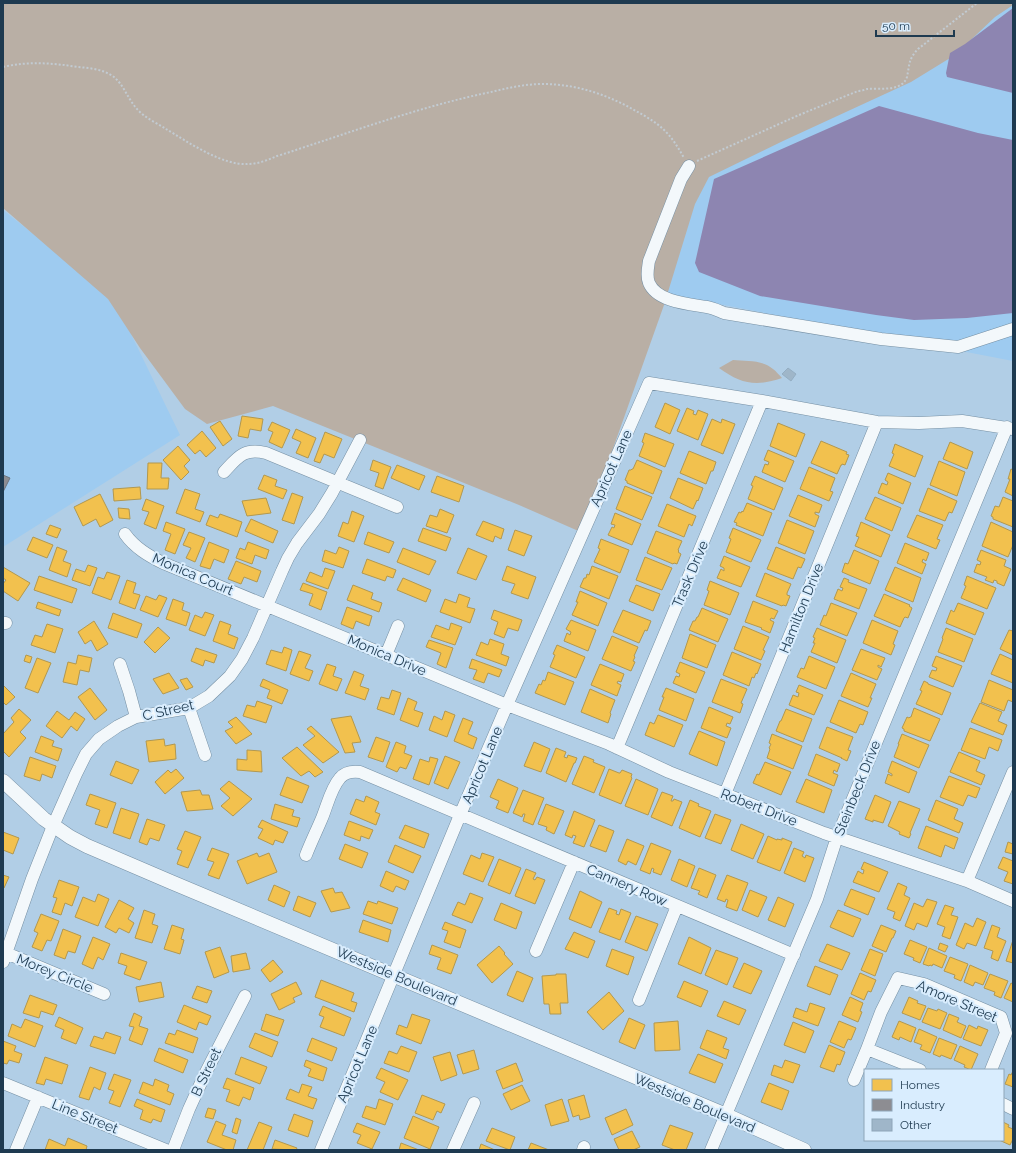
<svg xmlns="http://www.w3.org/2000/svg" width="1016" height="1153" font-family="Raleway,sans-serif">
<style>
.built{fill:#9ecbf0}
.green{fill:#b9afa5}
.water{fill:#8d85b1}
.homes{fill:#f2c14e;stroke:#b2984f}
.industry{fill:#8d8d92;stroke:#6c747e}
.building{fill:#9fb6c9;stroke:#94aec3}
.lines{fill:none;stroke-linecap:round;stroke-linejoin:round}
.minor-casing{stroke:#758fa3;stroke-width:13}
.tertiary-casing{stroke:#758fa3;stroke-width:15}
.path{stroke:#c2cbd2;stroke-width:2;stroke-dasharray:2 2;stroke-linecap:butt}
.minor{stroke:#f3f8fb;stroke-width:12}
.tertiary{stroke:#f3f8fb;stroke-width:14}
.labels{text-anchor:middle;stroke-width:4;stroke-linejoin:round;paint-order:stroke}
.street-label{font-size:14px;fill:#1e3a50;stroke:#d9edfe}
</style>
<rect width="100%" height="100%" fill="#b1cee6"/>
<path class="built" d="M1013 3V361L646 290 681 179Z
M3 210 113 297 180 435 3 547Z"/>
<path class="green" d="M3 3H1013V5L995 17 955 55 911 82 783 141 709 177 695 204 664 305 583 533 519 505 273 406 207 424 185 409 140 348 108 299 3 208Z
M733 360C746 361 763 360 773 369 776 371 779 375 782 378 756 387 741 384 719 368Z"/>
<path class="water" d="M1013 8V93L947 77 946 73 950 53 965 44Z
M879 106 978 133 1013 140V313L967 318 914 320 876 315 760 296 699 272 695 263 714 179Z"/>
<path class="homes" d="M665 403 680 410 670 434 655 427Z
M687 408 694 411 693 414 696 415 698 410 708 414 698 440 677 431Z
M242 416 263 419 261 431 250 429 248 438 238 436Z
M712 419 721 423 722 419 735 424 723 454 701 445Z
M220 421 232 439 223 446 210 427Z
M272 422 290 430 282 448 269 442 273 432 268 430Z
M778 423 805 434 796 457 770 446Z
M296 429 316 438 308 458 296 453 301 442 292 438Z
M202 431 216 448 206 457 200 450 195 454 187 445Z
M325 432 342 439 334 458 324 454 320 463 314 461Z
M645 433 674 444 665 467 639 456 644 443 642 442Z
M821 441 847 452 846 454 849 455 845 465 842 464V465H841L837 474 811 463Z
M950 442 973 452 967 469 943 459Z
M895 444 923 456 915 477 889 466 894 454 892 453Z
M178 446 190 460 184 466 189 472 181 480 163 460Z
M768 450 794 461 785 482 762 472 765 464 768 465 769 462 764 460Z
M689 451 716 462 713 471H711L706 484 680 473Z
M373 460 391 467 383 489 375 486 379 473 370 470Z
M637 460 662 471 653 494 627 483V481L625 480 629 470H631L632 469H633Z
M939 461 965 472 957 496 930 485Z
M148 463H162L161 478H169L168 489H147Z
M397 465 425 476 419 490 391 478Z
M809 467 835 478 830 491 833 492 829 501 800 489Z
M1011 469 1013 470V496L1005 492 1010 479H1008Z
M888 473 911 483 903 504 878 493 882 483 887 485 888 482 885 480Z
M264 475 277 480 275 486 287 490 283 499 258 489Z
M437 476 464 486 459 502 431 492Z
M755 476 783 488 774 510 748 499 753 486 751 485Z
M678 478 703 488 698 501 697 500 693 509 670 498Z
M625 486 652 497 642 520 616 509Z
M140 487 141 499 114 501 113 489Z
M928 488 957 501 952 513 949 512 945 521 919 511Z
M185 489 200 494 195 509 204 512 200 522 176 513Z
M292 493 303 497 294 524 282 520Z
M100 494 113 520 100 527 96 519 83 526 74 507Z
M798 495 822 505 819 513 815 512V514L819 516 815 527 789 516Z
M875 497 901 508 892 531 865 519Z
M1003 497 1013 501V527L993 519V517L991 516 995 506 999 507Z
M266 498 271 513 247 516 242 501Z
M146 499 164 506 156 529 144 524 149 512 142 510Z
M747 503 772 513 763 536 736 525 737 523 734 522 739 512 741 513 742 511 743 512Z
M667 504 696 516 692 526 689 524 684 537 658 526Z
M118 508 129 509 130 519 119 518Z
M440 509 454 515 447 533 426 526 430 515 437 517Z
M352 511 364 516 354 542 338 536 343 522 348 524Z
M615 513 641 524 632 545 608 535 612 527 614 528 615 525 611 524Z
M220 514 242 522 237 537 206 525 210 515 218 518Z
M917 515 943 525 937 539 940 540 936 549 907 537Z
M251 519 278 531 273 543 245 531Z
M787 520 814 531 805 554 778 543Z
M483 521 504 529 501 539 495 536 493 542 476 535Z
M166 522 185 529 175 554 165 550 171 534 163 531Z
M861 522 890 535 881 557 855 546 859 537 856 536Z
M991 522 1013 532V545L1008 557 982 546Z
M50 525 61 529 57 538 46 534Z
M423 528 451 538 446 551 418 541Z
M733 528 761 540 751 562 726 552 731 539 729 538Z
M515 530 532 536 524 556 508 550Z
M656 531 682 541 678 550 679 551 678 552 681 554 677 564 674 563 673 564 647 553Z
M189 532 205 538 195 562 186 558 191 548 183 545Z
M368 532 394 542 389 553 364 544Z
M33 537 53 545 47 558 27 550Z
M601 539 629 550 620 573 594 562 600 549 598 548Z
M209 542 229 550 224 563 214 559 210 569 200 566Z
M248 542 269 550 266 559 255 555 252 564 236 558 240 548 245 550Z
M905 543 929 553 926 561 923 559 922 562 926 564 922 574 897 563Z
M57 547 67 551 63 561 71 564 67 577 49 570Z
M339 547 349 551 343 568 322 561 325 550 336 554Z
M776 547 805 559 801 568 798 567 793 579 767 569Z
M403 548 436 561 429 575 397 562Z
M468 548 487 556 476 580 457 573Z
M854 550 879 561 870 584 842 572 845 563 848 564Z
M981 550 1006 560 1004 566 1011 569 1004 586 997 583V581L994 580 993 583 985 580 987 577 974 572 977 564 980 565 981 562 977 560Z
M724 556 750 567 741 587 717 578 721 569 724 571V568L720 566Z
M645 557 672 568 662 590 636 580Z
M367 559 396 570 393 578 387 576 385 581 362 573Z
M236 561 261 571 257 582 244 577 241 584 228 579Z
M88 565 97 568 90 586 72 580 76 569 85 572Z
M507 566 536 577 528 599 511 593 515 584 502 580Z
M592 566 618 576 609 599 580 587 584 578H586L587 574 589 575Z
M3 567 30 583 18 601 3 591V584L6 580 3 578Z
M895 567 921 578 913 602 885 590Z
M325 568 335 571 328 589 306 581 310 572 322 577Z
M107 572 120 576 111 600 92 593 98 577 104 579Z
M765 573 791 584 787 593V595L790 596 786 606 783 605 782 606 756 596Z
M39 576 77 589 72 603 34 590Z
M967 576 996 588 987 609 961 598 966 586 964 585Z
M403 578 431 590 426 602 397 590Z
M844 578 849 580 848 582 867 589 859 609 834 599 838 589 842 591 843 588 840 587Z
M127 580 136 583 133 593 140 595 135 609 119 603Z
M710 581 739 593 730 615 704 605 709 591 707 590Z
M303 583 327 592 321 610 309 605 313 594 300 590Z
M353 585 373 593 371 599 382 603 379 612 347 600Z
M636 585 660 594 653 611 629 601Z
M580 591 607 603 598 626 572 615 578 602H576Z
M459 594 470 598 467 607 475 609 470 623 440 612 445 599 456 603Z
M884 594 910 605 909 606 912 608 908 618 905 617 904 618 900 627 874 616Z
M159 595 167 598 158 617 140 610 146 596 156 600Z
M173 599 184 603 182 610 190 613 186 626 166 619Z
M753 601 778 611 774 619 771 618 770 620 774 622 770 633 761 629 762 628 745 622Z
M38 602 61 610 59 616 36 608Z
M831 603 857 613 847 636 820 625 824 615 826 616Z
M958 603 984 613 975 635 946 623 951 610 954 612Z
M347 607 372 616 369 626 356 621 353 629 341 624Z
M702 608 728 619 718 642 689 630 693 621H695L697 617H698Z
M494 610 522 620 518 631 508 628 504 638 494 634 498 622 491 619Z
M623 610 651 621 647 631 645 630 639 643 613 632Z
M205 612 214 615 205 636 189 630 195 615 202 618Z
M113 613 142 624 137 638 108 628Z
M571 620 596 630 588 651 564 641 567 633 570 635 571 632 566 629Z
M872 620 898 631 893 644 895 645 891 655 863 643Z
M94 621 108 644 97 651 91 640 85 644 78 632Z
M220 621 231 625 228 634 238 638 234 649 213 641Z
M451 623 462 627 455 645 431 637 436 625 449 630Z
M47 624 63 629 55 653 31 645 35 635 42 637Z
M743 626 769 637 763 650 765 651 761 660 734 649Z
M158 627 170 638 155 653 144 642Z
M817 628 846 640 837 663 811 652 815 643H813L815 638 813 637Z
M946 628 973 639 964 662 938 652 943 639 942 638Z
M1009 630 1013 631V655L1000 649Z
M690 634 716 645 707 668 682 658Z
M612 636 638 647 634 656 635 657 633 661 635 662 631 671 602 659Z
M490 639 504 644 501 654 509 657 506 666 476 655 481 642 488 645Z
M429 640 453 648 446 668 437 664 441 653 426 647Z
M557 645 585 657 576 678 550 667 555 655 553 654Z
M284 647 292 650 286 671 266 664 271 650 282 653Z
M196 648 217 655 214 663 205 660 203 666 191 661Z
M861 649 885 658 881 667 878 665V667L882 669 877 680 852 670Z
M299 651 311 655 305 668 313 671 309 681 290 674Z
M732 652 761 664 757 674 756 673 754 678 752 677 749 686 723 675Z
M1000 654 1013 660V683L991 674Z
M26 655 32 657 30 663 24 661Z
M78 655 92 658 89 672 80 670 77 685 63 682 68 662 76 664Z
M809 656 835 667 826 689 797 677 801 668 804 669Z
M936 656 962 666 953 687 929 677 932 670 936 671 937 668 932 666Z
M37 658 51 663 38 693 25 688Z
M472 659 502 670 499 677 488 673 484 683 473 679 477 670 469 668Z
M680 662 705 672 696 693 673 683 676 676 679 677 680 674 676 672Z
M327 664 336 667 333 676 342 679 337 691 319 684Z
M600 664 624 674 621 682 618 681 617 683 621 685 617 696 591 685Z
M354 671 364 675 360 686 369 689 365 700 345 693Z
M548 672 574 682 565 705 535 693 539 684 541 685 543 680 545 681Z
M169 673 179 688 163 694 153 679Z
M851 673 876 684 870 698H872L868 707 841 696Z
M187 678 193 687 186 690 180 680Z
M263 679 288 690 282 704 267 698 270 690 260 686Z
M721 679 747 689 741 703 743 704 740 713 712 702Z
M989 680 1013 690V702L1008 700 1004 711 981 702Z
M924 681 928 683V684L951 693 942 715 916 704 922 691 920 690Z
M3 685 15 697 6 705 3 702Z
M799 685 823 695 814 715 789 705 793 695 798 697 799 693 796 692Z
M90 688 107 710 95 720 78 697Z
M666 688 694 699 686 721 659 710 664 697H662Z
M590 689 615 700 610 713 611 714 608 723 581 712Z
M392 690 401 693 394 715 377 709 381 697 389 699Z
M408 698 417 702 414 710 423 713 418 727 400 720Z
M839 700 868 712 863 725 860 724 856 733 830 722Z
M257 701 272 706 266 723 243 716 247 705 255 707Z
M980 703 1002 712 998 721 1007 725 1003 735 971 722Z
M709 707 733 717 730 724 727 723 726 726 731 728 727 738 701 728Z
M914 708 940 719 930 741 904 731V729L902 728 907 717 909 718 910 717H911Z
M19 709 31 720 20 732 26 738 9 757 3 751V734L14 722 11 718Z
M786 709 812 719 803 742 776 731 780 721H781Z
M57 711 69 720 75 712 85 719 77 731 71 726 62 738 46 726Z
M445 711 455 715 447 737 429 730 434 716 442 720Z
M658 715 683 725 674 747 645 735 650 722 654 724Z
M351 716 361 742 352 743 355 752 345 753 331 719Z
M236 717 252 734 236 744 225 731 233 727 228 722Z
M463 718 473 722 468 734 477 738 473 749 454 741Z
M311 726 339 752 323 763 303 745 315 736 307 729Z
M827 727 853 737 848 750 851 751 847 761 841 758H842L819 748Z
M970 728 1002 740 998 751 989 747 985 759 961 750Z
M699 731 725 742 717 766 689 754Z
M772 734 802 746 793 769 767 758 770 749 769 748 771 744 769 743Z
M902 734 929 745 919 768 894 757 899 744H898Z
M41 736 54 741 52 746 62 749 58 761 35 752Z
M376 737 390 742 383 762 368 757Z
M164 739 165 746 175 744 176 759 149 762 146 741Z
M396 742 406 746 404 753 412 756 406 769 400 767 397 772 386 767Z
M534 742 550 749 541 772 524 766Z
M297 747 323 772 315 777 309 771 301 776 282 758Z
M556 748 566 752 564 757 567 758 568 755 577 758 575 763H574L566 782 546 773Z
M247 750 261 751 262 772 237 770V759L247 760Z
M959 752 980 761 976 771 985 775 981 785 950 772Z
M816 754 840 764 837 772 834 770 833 773 838 775 834 786 808 775Z
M445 756 460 762 448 789 434 783Z
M584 756 594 760 593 762 605 767 594 793 572 784Z
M30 757 56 766 52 778 42 774 40 781 24 776Z
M430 757 438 759 429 785 413 779 420 759 429 762Z
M116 761 139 770 132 784 110 775Z
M892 761 917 772 909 793 885 783 888 774 892 776V774L888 772Z
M765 762 791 772 781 795 753 783 757 774 759 775Z
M176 769 184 778 165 794 155 782 168 770 171 773Z
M609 769 619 773H620L622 770 632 774 631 777 632 778 621 804 599 795Z
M949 776 980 788 976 798 968 795 963 806 940 797Z
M287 777 309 786 302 803 280 795Z
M498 779 518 788 508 813 496 808 499 801 490 797Z
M636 779 658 789 648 815 625 806Z
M806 779 832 790 824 813 796 802Z
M229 781 252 799 233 816 221 806 230 798 220 789Z
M200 790 202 795H209L213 809 187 811 181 792Z
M523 790 544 798 533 825 523 821 525 814H523L522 817 513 813Z
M662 792 673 796 671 801H673L674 799 682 802 672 826 651 817Z
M90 794 116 803 107 828 95 824 100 810 86 805Z
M875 795 891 802 883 823 873 820V822L865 819Z
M366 796 379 802 375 812 380 814 376 825 350 814 356 799 364 802Z
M690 800 699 804 698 806 711 811 700 837 679 828Z
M936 800 958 809 954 819 963 823 959 833 928 820Z
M899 801 920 809 910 833 911 834 909 838 899 834 900 832 888 826Z
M275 804 294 810 292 816 300 818 297 827 271 819Z
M546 804 564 811 554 834 546 830 547 827 538 824Z
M121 808 139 814 130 839 113 833Z
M574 811 595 820 584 847 573 843 576 836 573 835 572 838 565 835Z
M715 814 731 820 721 844 705 838Z
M147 819 165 825 159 841 150 838 147 845 139 842Z
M262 820 288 832 283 843 275 840 273 845 258 838 263 829 258 827Z
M349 821 373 830 369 839 361 836 360 841 344 835Z
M741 824 764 834 753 859 731 850Z
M405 825 429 834 424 848 399 838Z
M599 825 614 831 606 852 590 846Z
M926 826 958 838 954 849 945 845 941 857 918 848Z
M185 831 201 837 188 868 177 864 182 851 177 849Z
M3 832 19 838 13 854 3 850Z
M768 836 777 840V839L782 840V838L792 842 780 871 757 862Z
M627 839 644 846 636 865 628 861 626 865 618 861Z
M1008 842 1013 844V854L1005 852Z
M651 843 671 851 661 875 653 872 654 869 652 868 650 874 640 870Z
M345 844 368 853 362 868 339 859Z
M395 845 421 856 413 873 388 862Z
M212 848 229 854 219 879 208 875 214 862 207 860Z
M794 848 804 852 802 856 805 858 806 855 814 858 805 882 784 873Z
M257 853 259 857 269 853 277 872 247 884 237 861Z
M482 853 494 857 483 882 463 874 471 855 480 859Z
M1003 857 1013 861V884L1004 881 1008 872 998 868Z
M499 859 521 868 510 894 488 885Z
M679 859 695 866 687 887 671 880Z
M864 862 888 872 879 892 853 882 858 871 863 874 864 870 861 869Z
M699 868 716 875 707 898 698 894 700 891 691 888Z
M526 869 536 873 533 879 535 880 537 877 545 880 535 904 515 896Z
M386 871 409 881 405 890 396 886 393 892 380 886Z
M3 875 9 877 4 888H3Z
M727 875 748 883 737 911 726 907 728 900 726 899 725 902 717 899Z
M59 880 79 887 72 906 65 903 61 915 52 912 57 898 53 897Z
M898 883 907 887 904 895 910 898 900 921 893 918 895 912 887 909Z
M274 885 290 892 284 907 268 900Z
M333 888 335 893 342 892 350 908 331 912 321 891Z
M851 889 875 898 868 915 844 905Z
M750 890 767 897 758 917 742 910Z
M580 891 602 902 591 928 569 919Z
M470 893 483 898 472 923 452 915 458 902 465 905Z
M98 894 109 899 98 926 75 917 83 897 95 902Z
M298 896 316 903 310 917 293 910Z
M778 897 794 904 785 927 768 920Z
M927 899 937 902 927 927 917 923 914 930 905 926 914 903 923 907Z
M119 900 134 908 128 919 134 923 129 933 119 928 116 933 105 927Z
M368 901 377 904 378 901 398 908 392 924 363 914Z
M501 903 522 912 516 929 494 920Z
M945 905 954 908 951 915 958 917 950 939 942 936 945 927 937 924Z
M609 908 617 911 616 914 619 915 621 909 631 913 620 940 599 932Z
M144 910 155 914 152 924 158 926 152 943 135 938Z
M838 910 861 919 853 937 830 927Z
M41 914 59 921 51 941 47 940 42 951 32 947 38 933 34 931Z
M636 916 658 924 647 951 625 942Z
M977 918 986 922 976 946 967 943 964 949 956 945 965 923 973 927Z
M363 920 391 930 388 942 359 932Z
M445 922 466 930 460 948 444 942 448 931 442 929Z
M172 925 184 929 181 939 184 940 180 954 164 949Z
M881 925 896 931 893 938H892L886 952 872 946Z
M992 925 1000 928 997 937 1006 941 998 961 991 958 993 951 984 948Z
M63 929 81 936 75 953 68 951 65 959 54 955Z
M574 932 595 941 588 958 565 949Z
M93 937 110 944 103 960 98 957 93 969 82 964Z
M689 937 711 948 701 974 678 964Z
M910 940 927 947 920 963 913 960 914 958 904 954Z
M1013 940V963L1006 961Z
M940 943 948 946 945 952 938 949Z
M827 944 850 953 842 970 819 961Z
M432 945 458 955 451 974 437 969 441 958 429 954Z
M499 946 505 953 504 954 513 964 492 983 477 965Z
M220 947 229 972 214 978 205 952Z
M929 948 947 956 942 968 933 964 932 966 930 965 929 966 923 964Z
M612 949 634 957 628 975 606 966Z
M870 949 883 954 875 976 861 970Z
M716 950 738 958 727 985 705 975Z
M121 953 147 962 140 980 124 974 127 966 118 963Z
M246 953 250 969 233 972 231 956Z
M950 957 968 964 961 981 954 978 955 975 944 971Z
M273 960 283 972 270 982 261 970Z
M744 963 762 971 751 994 733 987Z
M970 965 988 973 983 985 975 982 973 986 964 982Z
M815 966 838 975 830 995 807 986Z
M517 971 533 978 523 1002 507 995Z
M860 973 876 980 871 992 868 991 864 1000 851 994Z
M556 974H566L568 1003H560L561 1014H550L549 1004H544L542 976 556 975Z
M990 974 1008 981 1001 998 994 995 995 992 984 988Z
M321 980 354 993 351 1001 357 1003 354 1012 315 997Z
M684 981 708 991 701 1007 677 997Z
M161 982 164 997 139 1002 136 987Z
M296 982 302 994 293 998 295 1002 279 1010 271 994Z
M1011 983 1013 984V1002L1004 998Z
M197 986 212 991 207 1003 192 998Z
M609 992 624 1011 603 1030 587 1012Z
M30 995 57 1005 53 1015 41 1011 39 1018 23 1013Z
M850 997 863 1003 860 1011 862 1012 858 1022 842 1015Z
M909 997 918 1001 917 1003 926 1006 920 1020 902 1013Z
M724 1001 746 1010 739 1025 717 1016Z
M810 1003 825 1008 818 1026 793 1017 796 1008 807 1012Z
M184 1005 211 1016 207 1025 199 1022 196 1030 177 1022Z
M323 1006 351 1018 344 1036 320 1027 324 1017 319 1015Z
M928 1008 937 1011 938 1009 947 1013 940 1029 922 1022Z
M134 1013 142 1017 139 1026 148 1029 142 1045 129 1040 134 1027 129 1026Z
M266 1014 284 1020 278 1036 261 1030Z
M412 1014 430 1020 421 1044 396 1034 399 1025 407 1028Z
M949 1014 959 1018 957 1022 966 1026 961 1038 943 1030Z
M59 1017 83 1028 76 1044 61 1038 64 1030 55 1026Z
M629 1018 645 1025 635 1049 619 1042Z
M25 1019 43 1026 35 1047 8 1036 12 1024 21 1028Z
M678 1021 680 1050 655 1051 654 1023Z
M839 1021 856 1028 851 1040 848 1039 844 1048 830 1042Z
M899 1021 916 1028 911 1042 900 1037 899 1040 892 1037Z
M793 1022 814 1031 805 1053 784 1045Z
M969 1025 977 1029 978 1026 988 1030 981 1046 963 1039Z
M919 1029 937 1037 930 1053 920 1049 922 1045 914 1042Z
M177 1030 198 1038 193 1053 165 1043 169 1033 175 1035Z
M707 1030 727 1038 723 1048 729 1050 726 1059 700 1048Z
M106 1032 121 1037 115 1054 90 1046 94 1036 103 1039Z
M255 1033 278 1042 272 1057 249 1047Z
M312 1038 337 1048 332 1061 307 1051Z
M939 1038 957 1045 951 1059 941 1055 940 1057 933 1054Z
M3 1041 16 1046 14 1051 22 1054 19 1063 9 1060 7 1064 3 1063Z
M829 1045 845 1052 840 1065 837 1064 834 1072 820 1067Z
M401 1046 417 1052 409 1072 384 1063 389 1051 397 1054Z
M960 1046 978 1054 971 1070 964 1067 965 1065 954 1060Z
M159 1048 188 1060 183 1073 154 1061Z
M474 1050 479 1069 463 1074 457 1055Z
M450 1052 457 1075 441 1081 433 1057Z
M698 1054 723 1064 715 1083 689 1073Z
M45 1057 68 1065 62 1084 46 1079 44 1085 36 1083Z
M241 1057 267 1067 260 1084 235 1074Z
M306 1060 327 1068 323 1081 308 1076 311 1069 304 1066Z
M785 1060 800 1065 793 1083 771 1075 774 1065 782 1068Z
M516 1063 523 1081 503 1089 496 1071Z
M90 1067 106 1073 100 1090 94 1087 89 1100 79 1097Z
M381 1068 408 1080 398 1100 380 1092 385 1082 376 1078Z
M1013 1071V1087L1005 1084 1009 1074 1011 1075Z
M114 1074 131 1080 120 1107 109 1103 114 1091 108 1089Z
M227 1078 254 1088 250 1100 243 1097 239 1106 226 1101 230 1090 223 1088Z
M155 1079 169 1085 167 1091 174 1094 170 1105 139 1093 143 1082 153 1086Z
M769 1083 789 1091 782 1110 761 1102Z
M302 1084 312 1087 308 1096 317 1099 313 1109 286 1099 290 1089 299 1093Z
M522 1085 530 1101 511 1110 503 1094Z
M422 1095 445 1104 441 1113 437 1111 433 1120 415 1113Z
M584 1095 590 1117 580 1120 579 1115 573 1117 568 1100Z
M137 1099 165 1110 161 1122 153 1119 151 1123 140 1119 143 1110 134 1106Z
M379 1099 393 1104 385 1125 362 1117 366 1106 376 1109Z
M562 1099 569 1121 551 1126 545 1105Z
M208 1108 216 1110 213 1119 205 1117Z
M626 1109 633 1125 612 1135 605 1118Z
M294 1114 313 1121 308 1137 288 1130Z
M413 1116 439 1127 430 1149 404 1138Z
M236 1118 241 1120 237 1134 232 1132Z
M216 1121 226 1125 222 1135 236 1140 233 1150H227L207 1142Z
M259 1122 272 1127 263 1150H247Z
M1003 1122 1009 1125 1008 1127 1013 1129V1139L1010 1145 999 1140H1003Z
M357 1123 380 1132 372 1149 357 1143 361 1135 353 1132Z
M670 1125 693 1133 686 1150H675L662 1145Z
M492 1128 515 1137 510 1150 486 1141Z
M632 1131 640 1147 633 1150H619L614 1139Z
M68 1138 87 1146 86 1150H45L49 1139 65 1146Z
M275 1140 297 1148 296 1150 272 1149Z
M401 1143 419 1150H399Z
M531 1143 549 1150H528Z
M481 1144 495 1150H479Z"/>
<path class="industry" d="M3 475 10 478 3 492Z"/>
<path class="building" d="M788 368 796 374 791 381 782 374Z"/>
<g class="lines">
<defs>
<path id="minor" d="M689 166 681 179 649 261C648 268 646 276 649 283 657 302 689 304 707 307 713 308 719 311 724 313L881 339 958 347 1013 329
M224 472C237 458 244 447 266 453L397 507
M125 534C135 548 149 556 163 563L507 705 609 744 669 772 725 794 824 833 967 881 1013 901
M3 623H6
M386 655 398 626
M120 664 129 691 136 717
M189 708 205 755
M617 748 762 401
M725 794 877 422
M306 855C311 842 317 830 322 818 327 806 331 788 340 778 345 772 352 771 360 772L794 955
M967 881 1013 772
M536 951 574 862
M6 953 104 994
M3 962 32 879 53 826 76 774 86 754 99 739 118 726 136 717 189 708 209 696 230 676 242 659 253 638 282 571 288 558 297 543 319 514 332 493 360 440
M639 1000 677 906
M867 1049 920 1070
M854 1080 867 1049 881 1012 898 978 924 984 1001 1017 1006 1033 991 1070
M3 1083 166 1150
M1003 1104 1013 1109
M16 1150 38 1097
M173 1150 189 1109 205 1074 245 996
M321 1150 460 815 507 705 649 383 762 401 877 422 919 423 962 421 1013 429
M453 1150 474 1103
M583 1150 584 1147
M711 1150 817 899 837 837 1007 427"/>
<path id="tertiary" d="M3 781 44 819 70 837 87 846 171 882 726 1115 804 1150"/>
</defs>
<use href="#minor" class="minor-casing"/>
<use href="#tertiary" class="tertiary-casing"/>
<path class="path" d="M3 67C29 61 52 63 78 67 89 68 101 69 111 75 124 83 127 99 138 110 145 118 157 123 166 129 188 142 223 166 248 164 258 164 268 160 277 156 291 152 304 147 317 143 374 124 432 104 491 92 508 88 525 84 543 84 577 84 608 95 636 111 645 116 654 121 662 128 671 136 678 147 684 158
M697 161 799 115 858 91C861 91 864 90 867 89 880 88 902 92 907 77 910 63 908 60 918 49L977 3"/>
<use href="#minor" class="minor"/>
<use href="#tertiary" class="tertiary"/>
</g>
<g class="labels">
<g class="street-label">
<text transform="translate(611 468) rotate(-66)" y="5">Apricot Lane</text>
<text transform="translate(193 574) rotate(23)" y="5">Monica Court</text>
<text transform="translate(690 574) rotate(-67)" y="5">Trask Drive</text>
<text transform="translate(801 608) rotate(-68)" y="5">Hamilton Drive</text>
<text transform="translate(387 655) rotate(23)" y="5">Monica Drive</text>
<text transform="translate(168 710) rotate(-13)" y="5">C Street</text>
<text transform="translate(482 765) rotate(-67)" y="5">Apricot Lane</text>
<text transform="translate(857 788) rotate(-68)" y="5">Steinbeck Drive</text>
<text transform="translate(759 807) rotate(21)" y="5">Robert Drive</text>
<text transform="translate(627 885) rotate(23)" y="5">Cannery Row</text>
<text transform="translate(55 973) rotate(22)" y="5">Morey Circle</text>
<text transform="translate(397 976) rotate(23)" y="5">Westside Boulevard</text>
<text transform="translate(957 1001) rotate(23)" y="5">Amore Street</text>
<text transform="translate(357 1064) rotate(-67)" y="5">Apricot Lane</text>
<text transform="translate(206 1072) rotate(-65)" y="5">B Street</text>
<text transform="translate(695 1103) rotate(23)" y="5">Westside Boulevard</text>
<text transform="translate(85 1116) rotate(22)" y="5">Line Street</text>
</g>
</g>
<rect width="1016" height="1153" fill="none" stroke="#1e3a50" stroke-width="8"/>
<rect x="864" y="1069" width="140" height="72" fill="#d9edfe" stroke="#8ea5b8"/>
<rect x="872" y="1079" width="20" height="12" fill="#f2c14e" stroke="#8ea5b8"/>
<text x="900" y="1089" font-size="12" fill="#1e3a50">Homes</text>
<rect x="872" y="1099" width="20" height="12" fill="#8d8d92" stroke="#8ea5b8"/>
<text x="900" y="1109" font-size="12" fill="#1e3a50">Industry</text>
<rect x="872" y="1119" width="20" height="12" fill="#9fb6c9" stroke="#8ea5b8"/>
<text x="900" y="1129" font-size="12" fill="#1e3a50">Other</text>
<path d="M876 30v6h78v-6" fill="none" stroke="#1e3a50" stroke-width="2"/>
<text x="882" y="30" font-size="12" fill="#1e3a50" stroke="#d9edfe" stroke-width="3" paint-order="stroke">50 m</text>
</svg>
